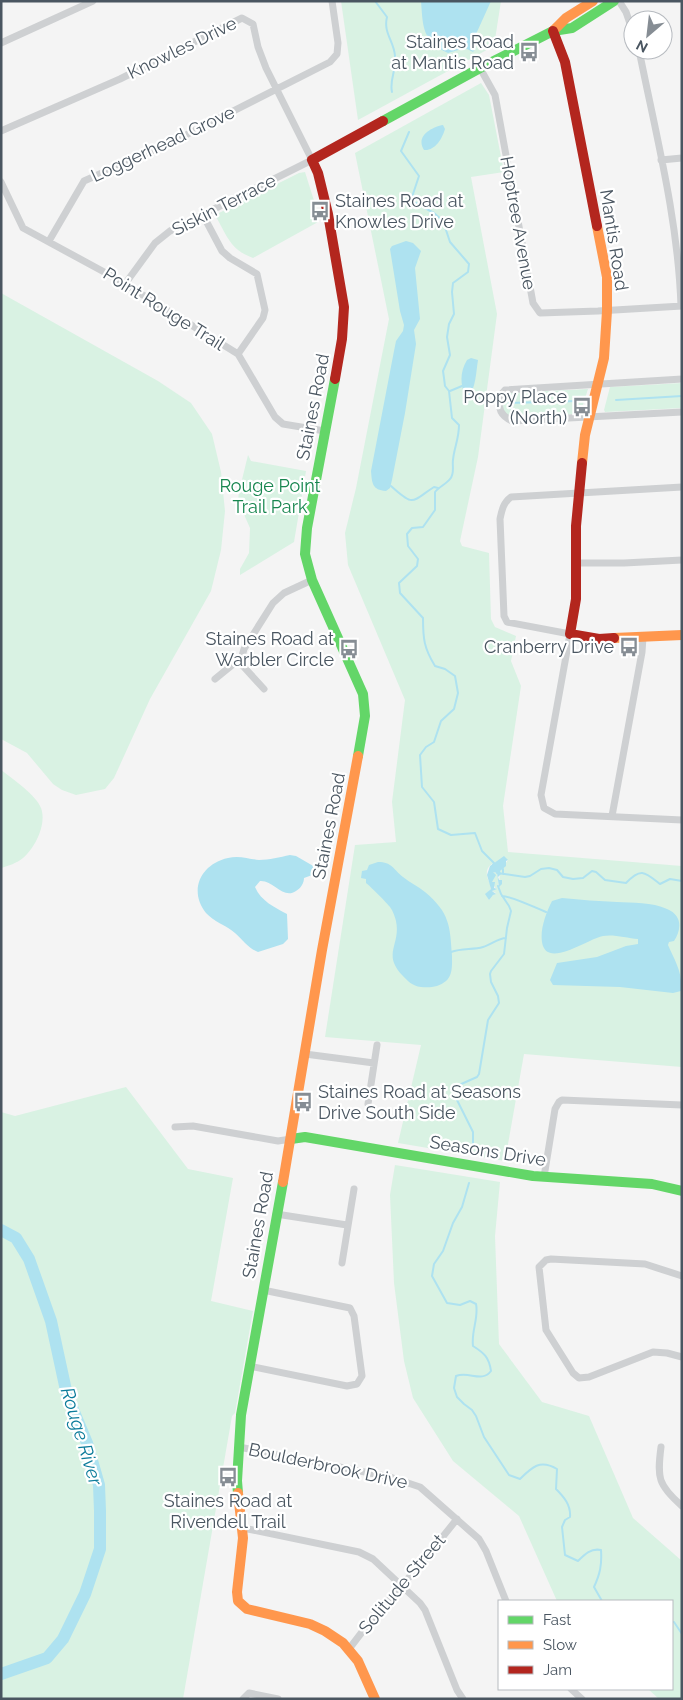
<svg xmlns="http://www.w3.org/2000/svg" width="683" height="1700" font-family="Raleway,sans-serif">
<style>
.green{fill:#d9f2e3;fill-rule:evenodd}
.water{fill:#aee2f0}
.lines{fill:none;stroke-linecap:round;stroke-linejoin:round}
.stream{stroke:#aee2f0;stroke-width:2}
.river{stroke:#aee2f0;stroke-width:12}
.street{stroke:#ced0d2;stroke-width:7}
.fast{stroke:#63d668;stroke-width:10}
.slow{stroke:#ff974d;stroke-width:10}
.jam{stroke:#b3261e;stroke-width:10}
.labels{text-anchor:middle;stroke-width:4.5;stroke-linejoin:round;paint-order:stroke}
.poi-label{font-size:18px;fill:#4a5661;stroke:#fff;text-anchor:end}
.street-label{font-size:18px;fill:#4a5661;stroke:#fff}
.park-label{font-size:18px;fill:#17864f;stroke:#fff}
.water-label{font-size:19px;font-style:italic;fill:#0c7c9b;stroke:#fff}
</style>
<rect width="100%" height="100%" fill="#f4f4f4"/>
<path class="green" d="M341 1H501L494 46 358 120Z
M481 83 489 95 504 172 471 177 497 314 478 457 460 541 462 546 489 553 491 619 495 627 516 636 511 661 521 686 503 806 508 852 682 866V1067L524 1054 505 1161 398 1143 421 1045 325 1037 355 845 396 842 392 802 405 700 348 565 345 533 356 488 389 319 355 153ZM508 860 500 871 499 886 497 873 493 872 492 882 496 889 492 891 496 893 490 897 489 900 486 894 491 889C491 884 488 881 487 876 485 863 499 860 508 860Z
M305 172 316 207 318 222 253 258C229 249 227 235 215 215L299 173Z
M1 293 158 381 191 403 212 434 221 472 225 511 221 550 211 591 150 699 114 778 105 789 76 795 62 790 53 784 27 753 1 739Z
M682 383V408L605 412 604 410 610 387Z
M588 389 580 414 518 418 510 417 502 412C501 405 501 399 507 393Z
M248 455 251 461 306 471 294 542 240 575V569L249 553 250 528 238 501 239 492Z
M1 770C12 778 37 796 41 808 47 824 35 848 23 858 17 863 8 866 1 868Z
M126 1087 188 1169 233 1178 211 1301 253 1311 235 1413 232 1416 183 1699H1V1112L15 1116Z
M395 1165 500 1182 495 1236 499 1344 542 1402 589 1416 633 1518 682 1561V1699H659L648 1689H672V1601H557L519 1516 453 1461 413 1398 404 1361 394 1283 390 1195Z"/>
<path class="water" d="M421 1H491L472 43 476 48 473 52 465 48 448 53C422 41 423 27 421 1Z
M443 125 445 129C442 139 435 151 424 150 415 136 432 127 443 125Z
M406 241 413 243 421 251 415 268 420 319 414 330 416 344 405 413 392 480 390 488 386 491C372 490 372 483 371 471L394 351 396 341 403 331 404 325 400 311 390 249 392 246Z
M471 358 478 360C476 372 476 388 468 398L465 396C460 383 460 372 467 360Z
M290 855 296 856 315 867V874L304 878C304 883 301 888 296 891 283 900 274 880 260 881L255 887C261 901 274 907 287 914L288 939 283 944 258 952C248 948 243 940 235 933 226 925 214 922 206 913 188 890 201 864 228 858 239 855 249 859 259 860 269 860 280 857 290 855Z
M504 856 508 860 506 861V866L500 871 501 874 498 877 499 880H502V884L499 887 497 873 493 872 496 875 492 882H495L494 888 497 889 492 891 496 894 493 895 489 900 485 894 491 889 487 875 490 866Z
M378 862C392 862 393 869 403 877 410 883 418 886 425 892 450 913 450 926 452 956 452 964 453 975 446 981 439 987 430 988 421 987 412 986 408 981 402 975 382 953 401 945 396 921 395 917 393 911 390 907 388 904 368 884 366 883V879L361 878 362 871 367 870 369 865Z
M562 898C581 900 599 901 617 902 632 903 652 902 667 909 682 915 682 929 674 941L669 942 668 945C675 961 683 973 681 991L673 993 620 987 553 985 550 980 557 963 597 957 626 946 638 944V939C627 938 613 934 603 936 589 938 546 970 542 942 540 929 546 913 552 901Z"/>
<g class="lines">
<path class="stream" d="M375 1 387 17C383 33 394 41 395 56 397 69 389 80 392 92
M409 132 401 151 419 176 412 197 414 202 434 213 443 221 450 242 469 264 468 272 453 283 452 292 454 314 449 324 447 337 450 355 443 371 444 378 445 386 449 391 452 418 459 425C459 439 454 448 453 460 452 466 455 474 450 479 446 484 439 487 435 492V510L423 527 412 528 407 534 408 546 418 559 417 566 399 583 400 593 423 618C423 639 424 648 435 666L445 669 455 676 458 693 454 709 441 721 434 742 426 747 420 755 422 787 434 802 438 829 451 835 475 833 482 851 494 863 493 865
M450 391 462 386
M616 400 682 396
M509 403 578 401
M391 486C414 507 411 502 434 487L438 488
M497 873 525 877 530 876 541 869 549 868 557 870 563 877 573 879 583 878 592 871 596 872 605 880 626 883C641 867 645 872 660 884L670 879 682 881
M503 874V869
M502 896C506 895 539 909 546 912
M451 952C462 948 473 950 483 947 491 945 498 938 506 938
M473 1145V1132L455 1096 459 1085 477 1077 479 1074 488 1020 499 1003 498 996 491 982 490 974 491 971 504 954 507 928 511 911 509 906 501 894 498 886
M469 1183 462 1207 453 1223 443 1251 434 1264 432 1276 447 1303 460 1305 470 1301 476 1304C479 1318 471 1331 473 1346 484 1353 489 1357 491 1371 482 1383 469 1371 456 1376L454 1388 457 1397 464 1404 472 1410 476 1416 484 1437 509 1475 520 1479C532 1467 540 1459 557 1469L556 1489C564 1497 571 1505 570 1517L565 1520 562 1527 565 1555 578 1561C585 1554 591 1548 601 1550 602 1565 600 1574 594 1587L602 1601
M672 1622H674L682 1634"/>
<path class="river" d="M1 1230 16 1238 29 1259 51 1321 67 1395 87 1443 99 1485 100 1511V1549L85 1594 63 1639 47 1658 1 1674"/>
<path class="street" d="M619 1 626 12 633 32
M1 43 93 1
M639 50C656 135 678 219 681 306
M480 68 495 95 533 303 540 313 598 311 682 306
M1 131 120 79 242 18 253 24 258 47 266 68 312 160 170 231 155 243 125 284
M661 160 682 158
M1 182 23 228 117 279 238 354 275 417 283 424 325 431
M203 215 222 251 230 258 257 274 265 310 263 318 238 354
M49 241 84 181 178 139 330 62 337 54 338 43 332 1
M682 379 505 390 499 397C499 410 500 415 512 421L682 412
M682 487 511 497C503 503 502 510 500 519L504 616 507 622 570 634 541 795 544 808 555 814 682 820
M577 563H624L682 560
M215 679 242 657
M264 689 242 665V656L244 649 273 603 284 593 312 580
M612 816 642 652 643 637
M305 1054 374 1063
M368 1104 377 1045
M175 1127 193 1126 278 1141 291 1139
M544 1177 555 1109 559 1102 562 1100 682 1105
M276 1214 347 1225
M342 1263 354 1189
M682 1276 645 1264 551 1259 546 1260 539 1267 546 1330 573 1373 579 1378 589 1377 653 1352 667 1353 682 1357
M249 1366 347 1386 357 1384 362 1376 354 1316 350 1308 263 1290
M239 1447 390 1477 420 1487 479 1539 486 1551 506 1601
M661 1447C657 1478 658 1485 682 1506
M243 1528 359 1552 373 1559 420 1603 425 1610 457 1690 463 1699
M349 1649 372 1619 420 1565 457 1519
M571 1689 582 1699
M243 1699 249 1693 278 1699"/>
<path class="fast" d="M383 121 480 68 553 31 572 28 614 1
M335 379 307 528 305 554 312 580 363 694 365 716 358 756
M291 1139 305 1137 533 1176 652 1184 682 1191
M238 1493 237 1481 241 1415 283 1182"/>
<path class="slow" d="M553 31 566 18 593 1
M582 463 585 435 604 358 607 311V277L597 226
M614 638 682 635
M283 1182 322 950 358 756
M238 1493 243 1538 237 1592 238 1601 247 1609 310 1624 325 1631 343 1643 358 1661 375 1699"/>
<path class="jam" d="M553 31 565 62 597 226
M335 379 342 339 344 307 328 214 318 173 312 160 383 121
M582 463 576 526V599L570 634 599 639 614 638"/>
</g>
<defs>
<symbol id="bus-bare" viewBox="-9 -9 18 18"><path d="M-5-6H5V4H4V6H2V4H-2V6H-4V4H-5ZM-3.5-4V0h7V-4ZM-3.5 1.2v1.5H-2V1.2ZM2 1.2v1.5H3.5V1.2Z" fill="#868d94" stroke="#fff" stroke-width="2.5" paint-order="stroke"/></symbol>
</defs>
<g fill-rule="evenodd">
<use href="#bus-bare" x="515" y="38" width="28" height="28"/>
<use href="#bus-bare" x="306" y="197" width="28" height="28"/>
<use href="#bus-bare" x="568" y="393" width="28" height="28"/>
<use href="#bus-bare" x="615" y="633" width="28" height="28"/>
<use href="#bus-bare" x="335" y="635" width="28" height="28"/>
<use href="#bus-bare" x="289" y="1088" width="28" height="28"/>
<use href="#bus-bare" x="214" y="1463" width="28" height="28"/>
</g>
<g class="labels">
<g class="poi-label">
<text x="514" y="48">Staines Road<tspan x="514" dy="21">at Mantis Road</tspan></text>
<text x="335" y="207" text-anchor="start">Staines Road at<tspan x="335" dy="21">Knowles Drive</tspan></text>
<text x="567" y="403">Poppy Place<tspan x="567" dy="21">(North)</tspan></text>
<text x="334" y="645">Staines Road at<tspan x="334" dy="21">Warbler Circle</tspan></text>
<text x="614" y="653">Cranberry Drive</text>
<text x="318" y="1098" text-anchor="start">Staines Road at Seasons<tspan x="318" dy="21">Drive South Side</tspan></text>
<text x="228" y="1507" text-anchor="middle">Staines Road at<tspan x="228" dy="21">Rivendell Trail</tspan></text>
</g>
<g class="street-label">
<text transform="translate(182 48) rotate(-26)" y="6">Knowles Drive</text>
<text transform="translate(163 144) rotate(-25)" y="6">Loggerhead Grove</text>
<text transform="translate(224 205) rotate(-27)" y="6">Siskin Terrace</text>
<text transform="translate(518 223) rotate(80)" y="6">Hoptree Avenue</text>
<text transform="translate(614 240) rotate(81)" y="6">Mantis Road</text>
<text transform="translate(164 309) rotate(32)" y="6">Point Rouge Trail</text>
<text transform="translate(313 407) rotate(-79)" y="6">Staines Road</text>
<text transform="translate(329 826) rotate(-79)" y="6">Staines Road</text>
<text transform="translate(488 1151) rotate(9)" y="6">Seasons Drive</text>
<text transform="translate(258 1225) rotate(-80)" y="6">Staines Road</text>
<text transform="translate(328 1466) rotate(12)" y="6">Boulderbrook Drive</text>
<text transform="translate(402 1584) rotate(-50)" y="6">Solitude Street</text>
</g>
<g class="park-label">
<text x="270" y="492">Rouge Point<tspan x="270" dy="21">Trail Park</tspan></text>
</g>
<g class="water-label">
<text transform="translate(82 1436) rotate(73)" y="7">Rouge River</text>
</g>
</g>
<rect width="683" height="1700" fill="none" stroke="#4a5661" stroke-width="5"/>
<rect x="498" y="1600" width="175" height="90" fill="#ffffff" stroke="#b7bbc0"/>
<rect x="508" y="1616" width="25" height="8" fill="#63d668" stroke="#b7bbc0"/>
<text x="543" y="1625" font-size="15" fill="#4a5661">Fast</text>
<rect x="508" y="1641" width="25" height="8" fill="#ff974d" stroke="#b7bbc0"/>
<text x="543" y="1650" font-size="15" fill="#4a5661">Slow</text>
<rect x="508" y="1666" width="25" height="8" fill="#b3261e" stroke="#b7bbc0"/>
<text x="543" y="1675" font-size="15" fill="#4a5661">Jam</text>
<g transform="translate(648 35) rotate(208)"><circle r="24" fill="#ffffff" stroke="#b7bbc0"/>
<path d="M0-4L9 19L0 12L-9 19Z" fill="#868d94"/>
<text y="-8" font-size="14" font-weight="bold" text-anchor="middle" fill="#4a5661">N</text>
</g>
</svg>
